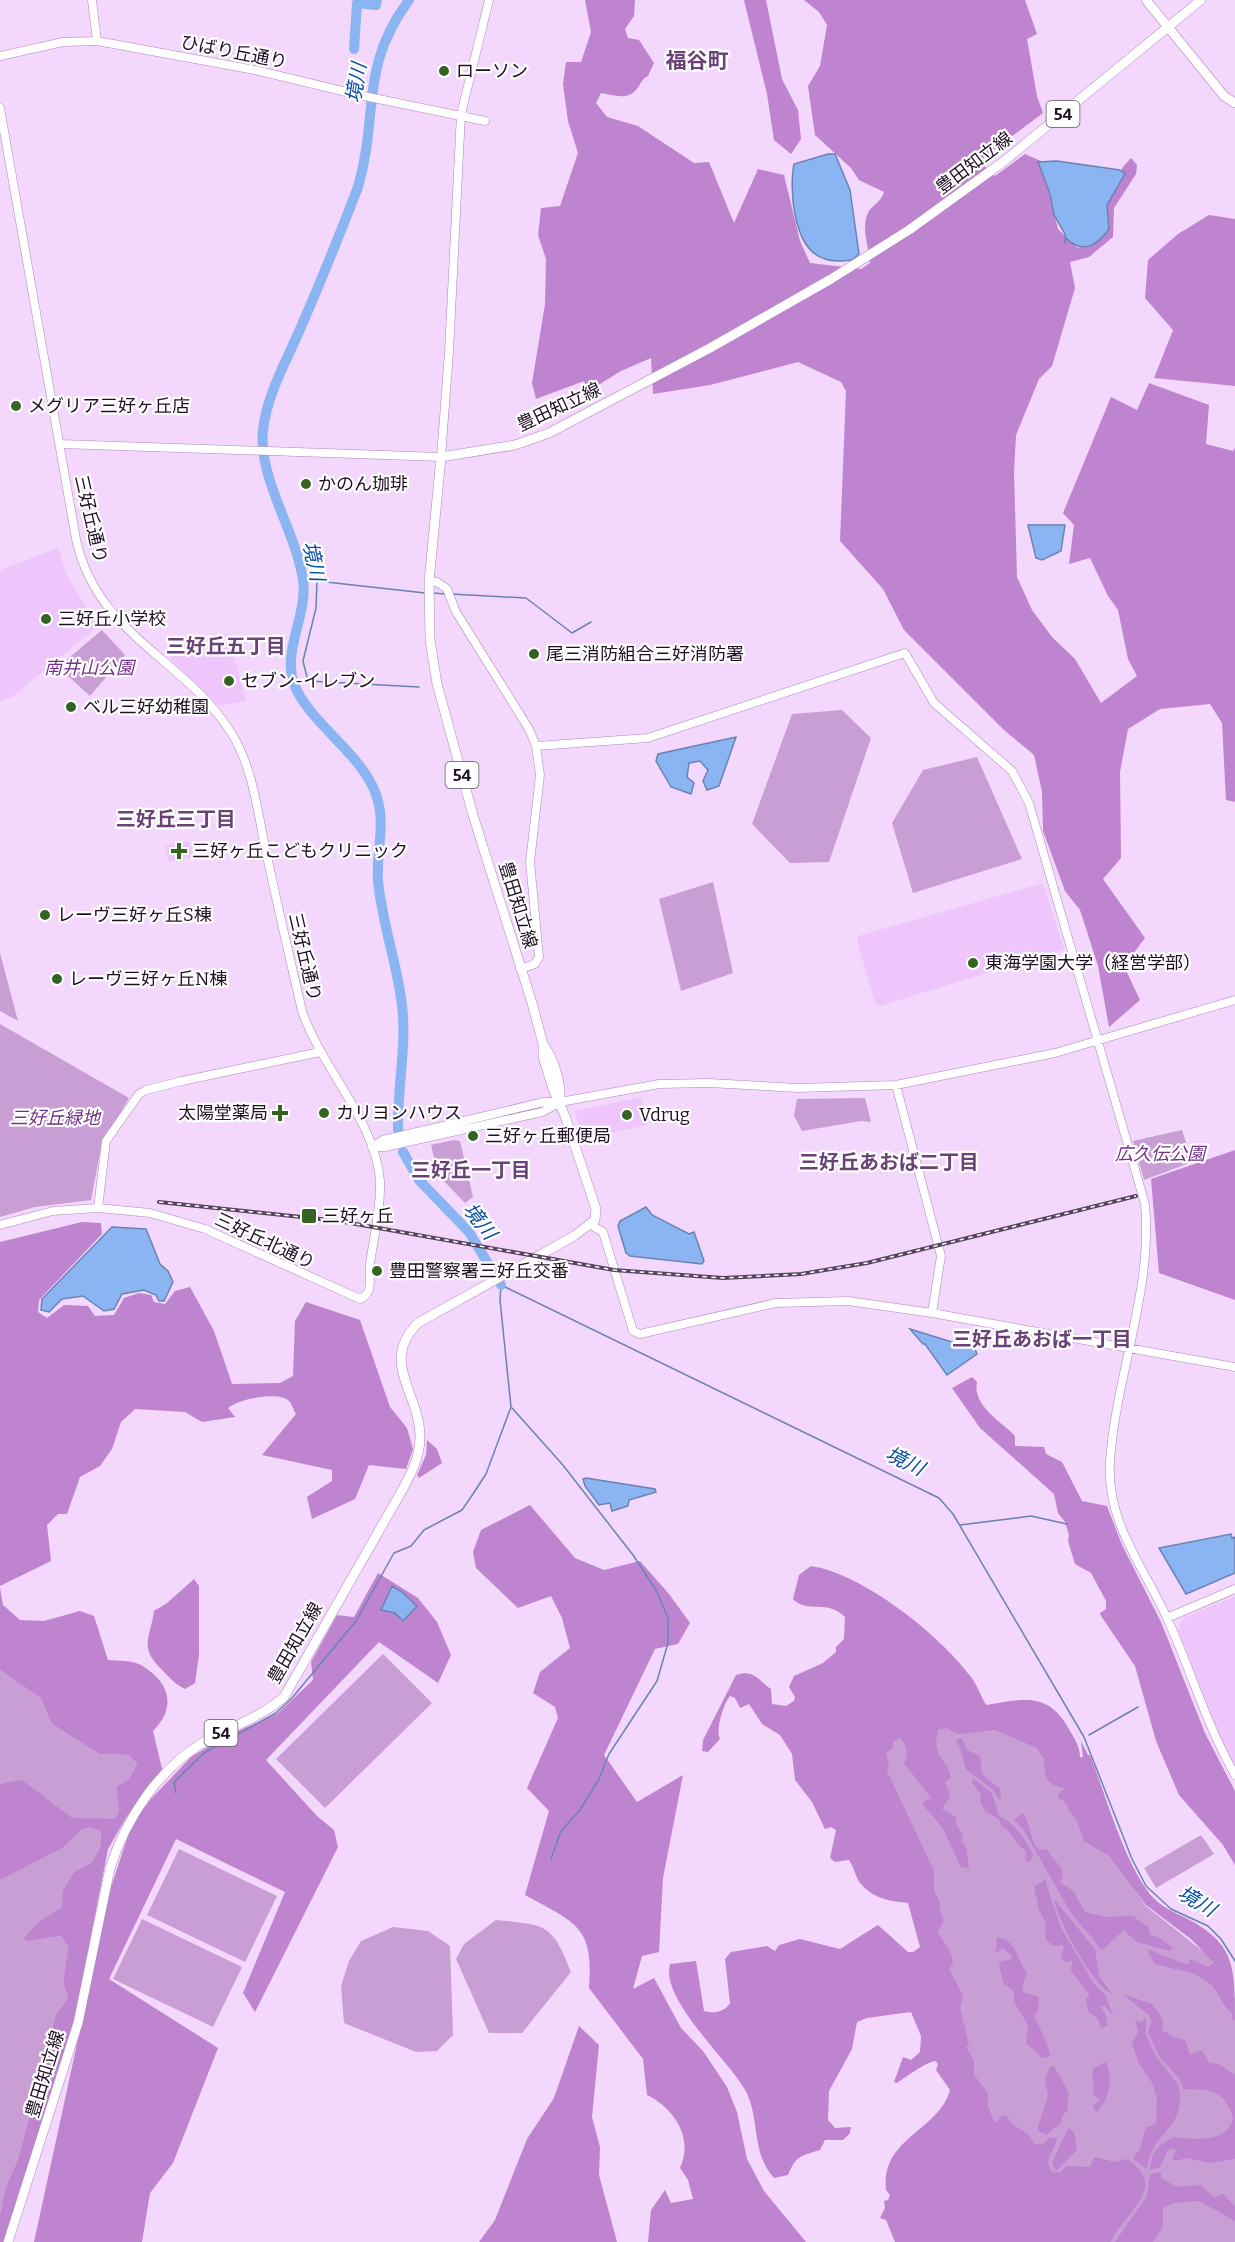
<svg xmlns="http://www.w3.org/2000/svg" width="1235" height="2242" font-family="Bitter,'Noto Sans JP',serif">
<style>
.built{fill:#eec6fb}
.green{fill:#c89ed5}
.forest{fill:#be84d0}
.water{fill:#8bb5f2;stroke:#6b83b4;stroke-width:1.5}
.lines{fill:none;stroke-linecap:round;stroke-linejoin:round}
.stream{stroke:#6b83b4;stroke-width:1.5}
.river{stroke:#8bb5f2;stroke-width:10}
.minor-casing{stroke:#b084be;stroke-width:9}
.major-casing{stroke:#b084be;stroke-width:10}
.minor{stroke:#fff;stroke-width:8}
.major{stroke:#fff;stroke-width:9}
.rail-casing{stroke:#58445e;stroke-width:4}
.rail{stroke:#fff;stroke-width:1.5;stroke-dasharray:4.5;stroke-linecap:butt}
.poi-dot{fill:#356322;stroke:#fff;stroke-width:2}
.labels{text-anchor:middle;stroke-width:4.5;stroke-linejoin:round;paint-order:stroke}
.shield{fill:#fff;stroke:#625666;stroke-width:1.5}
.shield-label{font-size:16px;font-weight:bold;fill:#1f0e24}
.street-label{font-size:18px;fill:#1f0e24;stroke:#fff}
.poi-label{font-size:18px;fill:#1f0e24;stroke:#fff;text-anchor:start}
.park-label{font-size:18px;font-style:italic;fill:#76308a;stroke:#fff}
.water-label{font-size:20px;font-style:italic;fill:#084da4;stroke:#fff}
.neighbourhood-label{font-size:20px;font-weight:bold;fill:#6a4277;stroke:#fff}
.quarter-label{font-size:21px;font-weight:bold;fill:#6a4277;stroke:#fff}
</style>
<rect width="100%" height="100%" fill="#f3d7fc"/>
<path class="built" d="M58 548 67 576 98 626 12 697 0 701V570Z
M228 634 246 701 219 706 171 660 169 653Z
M189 841 193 856 169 862 165 846Z
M1043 883 1064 949 880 1006 875 1003 857 941 858 936Z
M641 1097 647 1125 582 1139 575 1111Z
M1235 1596V1765L1220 1737 1178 1630 1183 1618Z"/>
<path class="green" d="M102 630 125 655 90 696 58 667Z
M842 710 871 738 829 862 790 863 752 824 792 714Z
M977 757 1022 859 913 893 892 823 923 770Z
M713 882 733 973 681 991 659 899Z
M0 953 18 1021 0 1011Z
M0 1024 129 1098 101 1147 91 1200 35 1207 0 1217Z
M865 1098 871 1122 861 1121 802 1131 794 1116 797 1099Z
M1182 1130 1192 1162 1144 1180 1133 1141Z
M454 1140 460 1141 473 1197 465 1203 438 1175 431 1145Z
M383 1654 432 1703 325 1808 276 1759Z
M0 1670 42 1698 52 1724 99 1754 128 1755 137 1763 129 1779 116 1787 119 1812 92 1862 74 1872 63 1890V1907L41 1920 29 1941 61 1936 68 1947 63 1982 68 1998 56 2014 18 2159 5 2189 0 2214Z
M1026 1710 1129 1882 1146 1906 1210 1957 1235 1998V2242H1108L1051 2174 1007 2139 974 2096 899 1814 875 1735Z
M1201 1835 1214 1854 1156 1888 1144 1868Z
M179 1849 277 1896 245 1962 147 1915Z
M142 1919 242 1967 213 2027 113 1979Z
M496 1920C545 1925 552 1922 571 1972L522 2033H489L456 1959 464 1944Z
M393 1927 428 1931 450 1946 453 2035 437 2051 416 2052 344 2023 341 1986 349 1961 361 1941Z"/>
<path class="forest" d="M585 0H635L634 16 625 29 628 38 639 40 654 63 648 76C640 80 641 85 635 91 627 100 612 95 601 93L596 103 607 117 638 126 694 163 709 162 734 223 758 169 784 175 800 241 810 263 861 269 870 263C869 246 860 227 869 211 874 204 881 202 884 192L859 180 851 168 815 135 808 86 820 66 827 25 819 12 804 0H1025L1037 34 1027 39 1037 96 1043 113 979 161 995 176 1025 154 1041 161 1058 229 1078 248 1094 240 1111 188 1121 178 1122 168 1131 158 1137 165 1136 174 1114 208 1113 237 1089 257 1070 262 1075 288 1052 366 1039 379 1016 435 1014 472 1017 577 1032 610 1052 637 1075 659 1101 703 1137 676 1128 659 1118 610 1108 596 1090 558 1069 564 1074 525 1063 513 1111 397 1137 410 1149 383 1209 405 1206 444 1233 451 1235 448V802L1226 800 1222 723 1210 704 1160 709 1128 729 1120 772 1121 858 1103 879 1145 938 1124 966 1140 1000 1109 1027 1098 966 1080 910 1065 891 1043 831 1042 792 1034 755 1004 730 904 630 883 589 840 541 846 391 841 382 798 362 710 385 653 394 651 358 621 371 587 392 584 381 536 399 532 383 545 304 546 259 538 235 541 208 560 206 578 153 568 121 563 84 566 62H581L591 32Z
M744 0H766L782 79 798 110 801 139 791 154 774 140 767 94Z
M1209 215 1235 219V386L1154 378 1173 330 1145 298 1148 260 1178 234Z
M1235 1150V1300L1159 1273 1151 1179Z
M82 1222 101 1223 102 1234 39 1300 38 1312 47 1318 64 1305 88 1306 95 1316 114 1315 124 1298 139 1293 151 1295 154 1302 165 1304 175 1291 190 1287 214 1331 232 1384 280 1383 293 1376 295 1321 306 1302 360 1320 390 1407 407 1428 413 1449 406 1469 369 1465 355 1499 312 1519 307 1497 332 1481V1470L262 1455 296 1414C294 1411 292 1404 289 1401 278 1391 238 1399 228 1408L235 1417 202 1422 185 1412 135 1409 121 1422 112 1449 100 1466 80 1477 67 1514H58L47 1525 51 1561 0 1586V1242Z
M972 1377 977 1382C972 1406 1002 1422 1015 1436V1446L1044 1447 1046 1454 1062 1462 1082 1501 1107 1506 1122 1545 1161 1622 1205 1733 1235 1791V1865L1223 1845 1179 1795 1156 1741 1135 1666 1101 1616 1100 1613 1106 1609V1601L1091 1573 1075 1564 1068 1541 1069 1535 1065 1522 1058 1513 1054 1494 980 1428 952 1388Z
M427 1440 437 1449 442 1463 419 1478 417 1475 426 1455Z
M530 1505 575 1558 604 1570 640 1561 669 1594 690 1623 678 1644 655 1649 604 1755 637 1802 683 1775 663 1878 659 1952 642 1956 633 1989 654 1978 681 2028 703 2051 727 2087 737 2112 747 2159 764 2191 806 2242H648L651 2210 665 2190 671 2203 693 2199 688 2180 680 2168C694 2138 674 2108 647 2095L643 2059 589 1988C594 1925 575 1923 525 1895L549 1811 527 1788 558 1718 555 1707 533 1693 540 1672 570 1648 562 1618 551 1596 518 1608 476 1568 473 1552 481 1530Z
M811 1566C863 1574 939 1634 971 1677 977 1685 981 1696 986 1705 1024 1699 1049 1691 1070 1731 1075 1739 1080 1747 1080 1757H1083L1081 1742 1066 1712 1088 1755H1090C1106 1796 1122 1855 1147 1890 1155 1903 1171 1911 1184 1917 1235 1943 1235 1965 1235 2021L1232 2019V2013C1219 2002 1220 1993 1210 1984 1195 1969 1173 1971 1154 1963L1147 1949 1185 1964 1190 1963V1959L1208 1967 1214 1963 1192 1940 1146 1905 1109 1856 1084 1841 1077 1822 1063 1800 1058 1799V1795L1065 1788C1046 1786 1044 1776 1044 1759L1037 1748 995 1730 957 1734 947 1728 938 1730C931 1757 946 1756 951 1778L945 1782 950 1796 942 1809 956 1817 957 1826 963 1834 961 1842 966 1847 969 1868 961 1867 942 1827 924 1806 923 1802 931 1798 904 1763C908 1755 908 1745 900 1738L893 1742V1748L886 1753 889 1765 887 1771 934 1871V1890L940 1902V1911L944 1920 938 1932 951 1954 953 1962 949 1969 963 1996 960 2008 969 2045 966 2047 974 2061V2075L988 2093V2107L995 2123 1002 2116H1007L1012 2124 1028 2134 1034 2144 1042 2145 1050 2138H1057C1056 2150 1041 2160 1053 2173L1061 2172 1066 2166 1090 2167 1094 2157 1115 2162 1127 2159C1171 2188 1123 2213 1111 2242H895L886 2220 880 2218 885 2208 884 2201 888 2200 890 2195 886 2190C881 2137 938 2132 950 2090L936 2070 938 2064 935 2061C925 2063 907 2076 897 2083L894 2082 903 2057 911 2060 920 2052 921 2036 911 2012 867 2018 857 2022 852 2049 829 2091 828 2120 835 2128 851 2127 850 2133 843 2140H825L820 2150C800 2156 796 2156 788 2175L774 2178C750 2152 761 2116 744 2088 726 2058 660 1998 670 1964L696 1961 704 2011C713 2014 725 2012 730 2003L725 1959 731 1952 767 1946 775 1951 779 1945 800 1939 840 1949 878 1925 908 1952H913L920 1947 908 1903C890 1901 873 1899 860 1883 855 1876 854 1867 849 1860L835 1862 830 1858 836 1830 831 1827 825 1829 812 1802 795 1780 792 1754 780 1735 762 1724 749 1704 740 1708 735 1698 730 1696C724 1703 715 1730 720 1739L708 1752 702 1751 703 1740 736 1675C754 1669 758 1680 771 1689L772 1704 786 1706 794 1701 795 1697 789 1687 794 1676 823 1663 836 1652V1647L844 1639 845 1617C828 1599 807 1614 793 1599L799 1575Z
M378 1573 418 1598 437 1622 451 1655 438 1683 379 1642 266 1760 317 1816 334 1830 338 1847 255 2012 243 1993 285 1892 176 1839 109 1979 218 2048 173 2163 150 2193 142 2242H34L111 1887 132 1824 151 1799 191 1757 224 1737 277 1714 313 1680 311 1662 337 1615 354 1617Z
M194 1579 199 1586V1655L195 1683 185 1689C176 1685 170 1678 163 1671 138 1647 150 1640 154 1611L167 1603Z
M0 1588 3 1605 20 1620 44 1621 80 1611 94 1616 108 1660C118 1661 132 1660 141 1665 170 1682 177 1707 153 1731L162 1769 127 1816 108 1849 75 2017 4 2242H0V2214L5 2189 18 2159 56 2014 68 1998 63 1982 68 1947 61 1936 29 1941 23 1939 41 1920 62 1907 63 1890 74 1872 92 1862 101 1845V1831L90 1827 82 1829 62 1848 0 1880V1784L22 1780 72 1818 114 1819 119 1812 116 1787 129 1779 137 1763 128 1755 99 1754 52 1724 41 1698 0 1670Z
M959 1738H962L967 1750 980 1756 982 1774 1000 1789 1001 1802 992 1789 966 1769 960 1747 956 1741Z
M973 1778 992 1793 999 1816C1015 1823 1024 1839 1033 1854L1031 1861 1026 1862 1025 1850C1014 1843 1013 1833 1001 1825L999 1819 986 1812 980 1802 981 1794 972 1783Z
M1023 1813C1032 1827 1029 1840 1039 1850L1046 1849 1061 1868 1063 1877 1060 1882 1073 1891 1085 1912 1106 1917 1133 1916 1149 1928 1150 1935 1158 1937 1172 1947 1171 1951 1136 1942 1124 1930 1102 1950 1071 1913 1023 1829 1014 1820Z
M1044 1877 1061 1928 1094 1984 1105 1995 1114 2017 1105 2006H1100L1107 2018V2026L1101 2028 1098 2019 1088 2011 1086 1999 1090 1995 1071 1971 1072 1960 1066 1963 1061 1959 1064 1945 1053 1946 1046 1940 1045 1921 1039 1910 1034 1886 1043 1882Z
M1054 1899 1095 1949 1099 1976 1112 1994C1093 1986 1058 1921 1054 1899Z
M997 1937C1017 1940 1017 1961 1027 1973L1022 1987 1023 1992 1039 1997 1038 2012 1034 2016C1037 2021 1050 2050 1050 2055L1047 2058 1041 2057 1026 2043 1028 2025 1014 2002V1991L1004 1984 999 1966 1001 1961 1011 1960 1012 1956 1002 1947 996 1954Z
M1122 1994 1152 2004 1163 2020 1162 2030 1176 2038 1185 2040 1190 2055 1202 2050 1209 2063 1219 2064 1235 2075V2159L1208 2163 1187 2158 1175 2161 1172 2158 1176 2151 1172 2148 1168 2150 1160 2167 1150 2170C1152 2150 1157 2146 1174 2137 1190 2140 1231 2143 1233 2117 1222 2087 1209 2090 1183 2089L1180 2080 1159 2056 1148 2032 1151 2023 1150 2016Z
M1146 2017V2035L1157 2058 1178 2084C1186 2118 1169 2124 1154 2147 1150 2153 1149 2162 1146 2169L1133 2158 1140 2149 1146 2127 1156 2124 1157 2099 1153 2084 1139 2064 1132 2043 1138 2032 1135 2020 1142 2022Z
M579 2026 599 2045 592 2117 600 2147 599 2175 617 2242H479L495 2220 527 2139 554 2098Z
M1105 2062C1115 2074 1108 2105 1096 2112L1092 2106 1100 2100 1093 2095C1095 2085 1090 2077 1094 2068Z
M1054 2066 1069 2093 1067 2111 1062 2116 1061 2123 1046 2135 1037 2130 1048 2096 1045 2079 1050 2067Z
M1068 2128 1074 2132 1077 2150 1056 2171 1052 2163Z
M1161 2172V2178L1177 2187 1201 2185 1214 2197 1223 2194 1235 2206V2221L1199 2201 1174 2203 1163 2208V2227L1153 2242H1115L1147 2196 1150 2174Z"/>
<path class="water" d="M828 154H835L850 190 859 254 852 260C844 261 833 262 825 259 793 250 789 189 794 164Z
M1057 161 1120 170 1125 174 1107 205 1109 229C1098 245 1082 255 1066 238L1065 243V234L1054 215 1050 194 1038 162Z
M1028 525H1065L1061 551 1042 560 1036 558Z
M736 737 719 786 707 790 703 781 708 770 700 761 689 763 687 777 694 783 691 794 671 787 656 761 658 754Z
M646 1207 652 1215 689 1234 694 1232 704 1261 702 1264 630 1256 626 1253 618 1226 620 1221Z
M112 1227 146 1229 160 1264 168 1271 173 1282 164 1301H159L156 1295 144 1290 122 1294 114 1309 104 1311 83 1296 62 1299 49 1312 41 1310 42 1299Z
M910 1329 975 1349 977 1354 947 1375 925 1344H923Z
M586 1478 655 1489 656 1492 629 1500 628 1506 612 1511 610 1503 599 1505 585 1486 583 1479Z
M1231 1534 1232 1538 1235 1537V1573L1186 1594 1159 1548Z
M392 1586 402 1592 417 1606 403 1621 395 1613 381 1610Z"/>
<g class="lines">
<path class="stream" d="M433 593 446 594
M451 594 526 598 572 633 591 622
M419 687 308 681 303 661 316 608 317 581 425 593
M512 1408 562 1464 633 1555 657 1592 668 1618V1643L657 1681 609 1754 599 1779 580 1810 561 1831 551 1859
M960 1525 1031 1516 1067 1524
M1089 1735 1138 1707
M176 1793 174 1782 204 1753 276 1713 292 1698 356 1621 394 1553 411 1546 424 1530 462 1510 471 1497 486 1474 511 1407 500 1300 501 1285 939 1498 953 1514 1084 1737 1132 1859 1146 1886 1171 1909 1208 1926 1221 1939 1235 1961"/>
<path class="river" d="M354 49 357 3 376 5 377 0
M398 1130C397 1088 407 1047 402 1005 397 963 382 923 378 881 376 855 385 827 378 801 367 756 309 724 294 684 282 650 308 615 303 580 296 531 258 479 263 430 267 394 287 360 301 327 321 281 340 234 358 187 379 115 359 67 409 0
M403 1152 419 1180 469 1232 501 1285"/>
<defs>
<path id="minor" d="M92 0 97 41
M0 56 63 42 97 41 255 70 359 95 485 121
M0 108 76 539C97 636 185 658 232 734 254 770 258 816 267 856 278 908 290 959 302 1011 321 1067 376 1122 380 1181 381 1208 374 1236 370 1263 368 1276 375 1293 360 1299L205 1229 150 1213 98 1208 53 1211 0 1225
M61 444 441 457 449 352 461 114 489 0
M429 582H437L447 589 456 612 529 729 536 746 540 775 530 862 539 957 535 964 520 969
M536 746 648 738 905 653 934 703 1012 771 1029 803 1145 1204C1153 1290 1116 1375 1110 1461 1106 1523 1144 1567 1168 1620 1191 1671 1207 1726 1235 1775
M896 1085 941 1256 932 1313
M372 1147 383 1140 544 1102H560L659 1084 709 1083 798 1088 896 1085 1055 1053 1235 1000
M373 1147H385L542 1112 559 1103
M98 1208 106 1141 139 1094 146 1090 182 1081 320 1052
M591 1225 603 1232 633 1331 640 1334 776 1303 848 1301 932 1313 1235 1367
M1167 1618 1235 1589"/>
<path id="major" d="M1146 0 1224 96 1235 103
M543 1044C554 1059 561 1082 560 1101
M8 2242 78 2023 110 1868C126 1819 158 1769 204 1742 231 1727 261 1717 284 1697L400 1494C410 1476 420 1458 420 1437 420 1393 379 1362 418 1323L574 1236 595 1220 596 1209 565 1116 553 1089 543 1057V1044L532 1003 473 815 437 684 430 640 429 582 441 457 515 445 549 433 710 348 831 279 909 230 1003 162 1201 0"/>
</defs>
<use href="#minor" class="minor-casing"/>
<use href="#major" class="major-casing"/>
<use href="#minor" class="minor"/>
<use href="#major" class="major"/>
<defs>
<path id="rail" d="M159 1202 339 1221 614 1270 723 1278 801 1274 867 1263 1136 1196"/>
</defs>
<use href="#rail" class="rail-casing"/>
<use href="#rail" class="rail"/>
</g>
<g class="poi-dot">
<circle cx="444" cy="71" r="6"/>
<circle cx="16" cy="406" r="6"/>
<circle cx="306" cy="484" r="6"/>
<circle cx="46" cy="619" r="6"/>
<circle cx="534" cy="654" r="6"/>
<circle cx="229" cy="681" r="6"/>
<circle cx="71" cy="707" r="6"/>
<path d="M176 842h6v6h6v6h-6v6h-6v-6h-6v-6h6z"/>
<circle cx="45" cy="915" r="6"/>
<circle cx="973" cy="963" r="6"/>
<circle cx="57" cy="979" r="6"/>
<path d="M277 1104h6v6h6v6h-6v6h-6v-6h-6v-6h6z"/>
<circle cx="324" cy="1113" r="6"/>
<circle cx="627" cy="1115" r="6"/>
<circle cx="473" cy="1136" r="6"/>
<rect x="301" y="1208" width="16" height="16" rx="3"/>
<circle cx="377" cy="1271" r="6"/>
</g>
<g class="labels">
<g class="shield">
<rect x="1046.5" y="101" width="33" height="26" rx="4.5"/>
<rect x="445.5" y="762" width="33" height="26" rx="4.5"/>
<rect x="204.5" y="1720" width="33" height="26" rx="4.5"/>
</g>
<g class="shield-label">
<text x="1063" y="120">54</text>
<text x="462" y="781">54</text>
<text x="221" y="1739">54</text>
</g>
<g class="street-label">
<text transform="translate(234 52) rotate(11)" y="6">ひばり丘通り</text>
<text transform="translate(974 163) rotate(-37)" y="6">豊田知立線</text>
<text transform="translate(559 407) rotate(-25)" y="6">豊田知立線</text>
<text transform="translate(91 519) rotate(77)" y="6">三好丘通り</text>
<text transform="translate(518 905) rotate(73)" y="6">豊田知立線</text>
<text transform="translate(305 957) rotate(77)" y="6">三好丘通り</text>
<text transform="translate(265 1241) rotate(25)" y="6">三好丘北通り</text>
<text transform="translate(295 1643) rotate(-60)" y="6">豊田知立線</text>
<text transform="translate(45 2074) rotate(-73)" y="6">豊田知立線</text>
</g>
<g class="poi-label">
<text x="456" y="77">ローソン</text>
<text x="28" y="412">メグリア三好ヶ丘店</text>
<text x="318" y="490">かのん珈琲</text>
<text x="58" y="625">三好丘小学校</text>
<text x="546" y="660">尾三消防組合三好消防署</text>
<text x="241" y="687">セブン-イレブン</text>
<text x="83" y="713">ベル三好幼稚園</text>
<text x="192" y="857">三好ヶ丘こどもクリニック</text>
<text x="57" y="921">レーヴ三好ヶ丘S棟</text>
<text x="985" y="969">東海学園大学（経営学部）</text>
<text x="69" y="985">レーヴ三好ヶ丘N棟</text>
<text x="268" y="1119" text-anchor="end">太陽堂薬局</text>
<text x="336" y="1119">カリヨンハウス</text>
<text x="639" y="1121">Vdrug</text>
<text x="485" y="1142">三好ヶ丘郵便局</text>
<text x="322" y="1222">三好ヶ丘</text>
<text x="389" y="1277">豊田警察署三好丘交番</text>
</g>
<g class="park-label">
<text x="89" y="674">南井山公園</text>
<text x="55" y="1124">三好丘緑地</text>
<text x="1160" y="1160">広久伝公園</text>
</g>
<g class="water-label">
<text transform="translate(356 83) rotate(-81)" y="7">境川</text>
<text transform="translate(314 561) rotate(78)" y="7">境川</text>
<text transform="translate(480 1221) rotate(52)" y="7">境川</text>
<text transform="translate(905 1461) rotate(26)" y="7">境川</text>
<text transform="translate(1197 1901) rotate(31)" y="7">境川</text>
</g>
<g class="neighbourhood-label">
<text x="226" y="653">三好丘五丁目</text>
<text x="176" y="826">三好丘三丁目</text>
<text x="889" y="1169">三好丘あおば二丁目</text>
<text x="471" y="1177">三好丘一丁目</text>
<text x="1042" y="1346">三好丘あおば一丁目</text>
</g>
<g class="quarter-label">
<text x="697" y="68">福谷町</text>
</g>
</g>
</svg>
